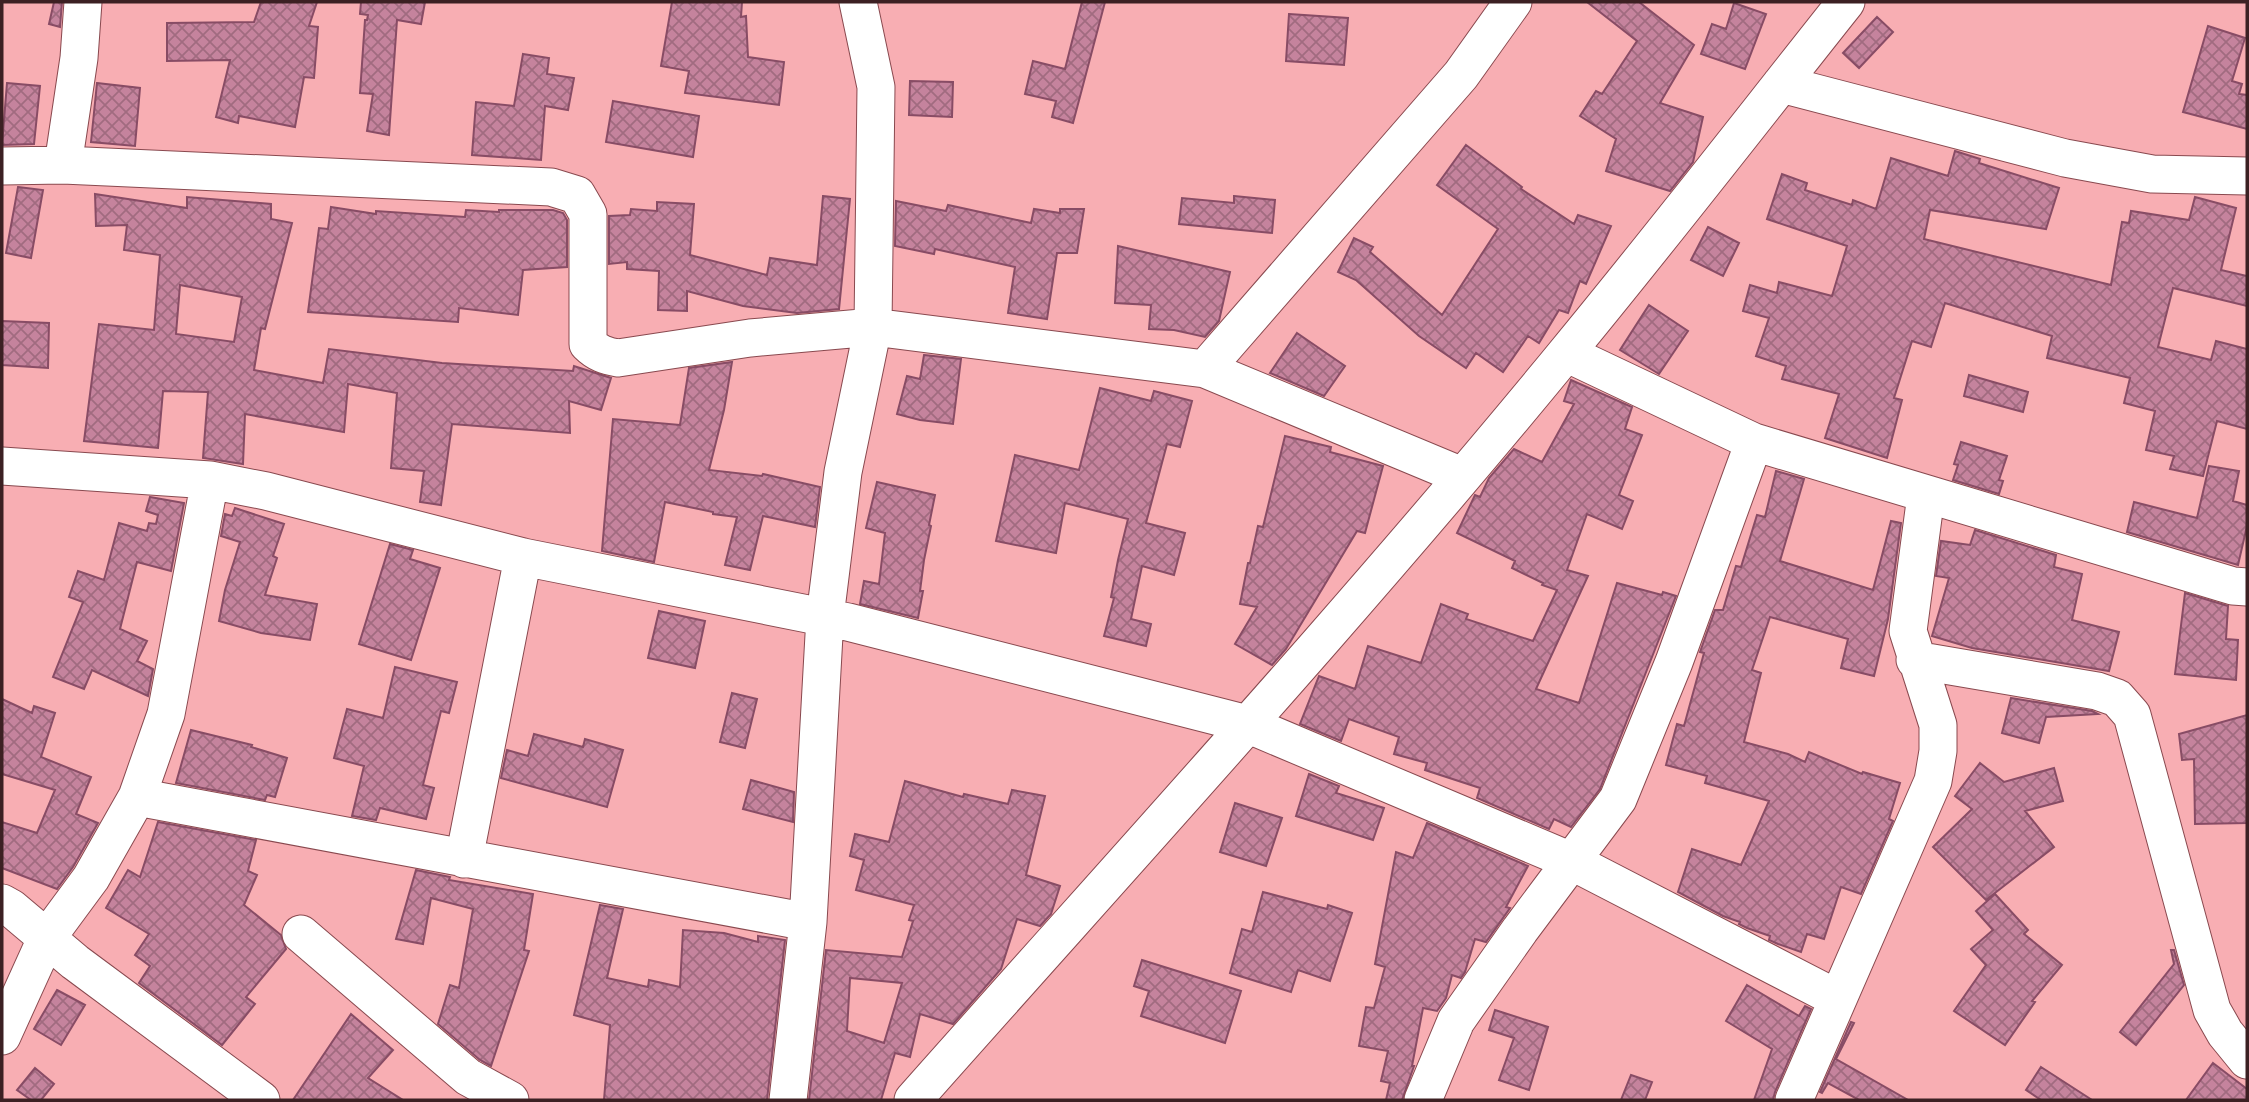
<svg xmlns="http://www.w3.org/2000/svg" width="2249" height="1102" font-family="Rubik,sans-serif">
<style>
.building{fill:url(#building-cross-hatch);stroke:#884c65;stroke-width:2;fill-rule:evenodd}
.lines{fill:none;stroke-linecap:round;stroke-linejoin:round}
.minor-casing{stroke:#89494f;stroke-width:39}
.minor{stroke:#fff;stroke-width:37}
</style>
<defs>
<pattern id="building-cross-hatch" width="8" height="8" patternUnits="userSpaceOnUse" patternTransform="scale(1.75)"><rect width="8" height="8" fill="#c5839d"/><path d="M0 0l8 8M0 8l8-8" fill="none" stroke="#a16b80"/></pattern>
</defs>
<rect width="100%" height="100%" fill="#f8aeb3"/>
<path class="building" d="M54 2H62L60 27 49 24Z
M261 2H317L309 26 318 27 314 78 304 77 295 127 239 116 238 123 216 117 230 60 167 61V23L254 22Z
M361 2H425L421 24 397 20 389 135 367 131 373 94 360 93 365 20H367L368 15 360 14Z
M672 2H742L741 17 746 16 748 57 784 62 779 105 685 93 689 71 661 66Z
M1082 2H1105L1073 123 1052 117 1056 101 1025 94 1033 61 1065 69Z
M1587 2H1639L1694 45 1660 103 1703 117 1693 162 1670 191 1606 171 1616 139 1580 116 1596 91 1602 94 1637 41Z
M1734 3 1766 14 1745 69 1701 54 1712 24 1726 29Z
M1289 14 1348 18 1344 65 1286 61Z
M1877 17 1893 32 1859 68 1843 53Z
M2208 26 2245 38 2232 81 2242 84 2239 94 2247 95V129L2183 112Z
M523 54 549 58 547 74 574 78 568 110 545 106 541 160 472 155 476 102 514 106Z
M910 81 953 82 952 117 909 115Z
M7 83 40 86 34 144 2 145Z
M97 83 140 88 135 146 91 142Z
M613 101 699 116 693 157 606 142Z
M1466 145 1522 187 1521 189 1574 224 1578 215 1611 226 1586 284 1580 281 1568 313 1559 310 1539 343 1528 336 1503 372 1476 353 1466 368 1419 336 1356 280 1338 272 1354 238 1373 247 1370 252 1442 315 1498 229 1437 185Z
M1955 151 1980 159 1979 163 2059 188 2046 229 1930 210 1924 239 2111 285 2122 222 2129 223 2131 211 2189 220 2195 197 2236 208 2221 270 2247 276V306L2173 288 2158 347 2211 360 2216 341 2247 349V429L2217 421 2203 476 2170 469 2174 456 2146 450 2155 411 2124 403 2130 378 2047 358 2052 336 1945 303 1931 347 1912 341 1894 398 1902 400 1887 458 1825 438 1839 394 1782 379 1786 366 1756 356 1769 318 1743 311 1750 285 1777 293 1779 282 1832 296 1847 246 1767 219 1782 174 1807 183 1805 190 1852 205 1853 200 1876 209 1891 158 1948 176Z
M18 187 43 190 31 258 6 253Z
M95 194 187 208V197L271 204V219L292 223 265 329 261 328 254 370 323 383 329 349 442 363 573 371 574 366 611 378 601 410 569 401 570 433 452 424 441 505 420 502 424 471 391 468 397 393 348 384 344 432 245 414 243 464 203 458 208 392 163 391 158 448 84 441 99 324 154 330 160 255 124 250 127 225 96 226ZM180 285 242 297 234 342 176 334Z
M823 196 850 199 839 309 797 313 743 306 687 291V311L658 310 659 271 627 269V262L609 264V216L630 215 631 209 657 211V202L694 204 690 255 767 275 770 258 817 265Z
M1234 196 1275 200 1272 233 1179 224 1182 198 1234 203Z
M896 201 946 211 948 205 1031 223 1034 209 1060 213V209H1084L1077 253H1057L1047 319 1008 313 1015 267 935 249 934 254 895 246Z
M331 207 376 214V211L465 217 466 210 499 212V210H553L563 213 567 220V267L523 270 518 315 459 308 458 322 308 312 319 228 328 229Z
M1708 227 1739 243 1723 276 1691 260Z
M1118 246 1230 272 1219 321 1205 337 1174 330 1149 329 1151 305 1115 303Z
M1649 305 1688 331 1659 374 1620 350Z
M2 321 49 323 48 368 2 365Z
M1297 333 1345 366 1324 396 1270 373Z
M924 355 961 359 953 424 920 420 897 414 907 376 920 379Z
M732 362 724 410 709 470 762 476 763 474 820 487 815 527 763 516 750 570 725 565 737 517 713 514V512L665 502 654 562 602 551 613 419 680 425 689 368Z
M1969 375 2028 392 2023 412 1964 396Z
M1571 380 1632 407 1625 429 1642 435 1619 495 1633 501 1622 529 1587 514 1567 570 1588 576 1536 689 1579 703 1617 583 1662 595 1663 592 1676 596 1600 789 1571 827 1554 819 1549 829 1477 798 1480 788 1425 770 1427 763 1394 754 1399 737 1349 719 1341 741 1300 724 1319 676 1355 689 1368 646 1421 663 1441 604 1468 614 1466 619 1533 641 1557 590 1542 585 1543 583 1512 568 1515 561 1457 533 1475 495 1480 497 1489 478 1514 449 1542 462 1574 404 1564 401Z
M1100 388 1151 401 1154 391 1192 401 1180 447 1167 444 1146 523 1185 533 1174 575 1142 566 1131 619 1151 624 1146 646 1104 636 1114 598 1111 597 1118 560 1128 519 1065 503 1056 553 996 541 1015 455 1079 470Z
M1285 436 1331 447 1330 452 1383 466 1365 533 1357 531 1286 649 1272 665 1235 644 1257 607 1240 604 1248 563H1250L1258 526 1263 527Z
M1961 442 2007 456 1999 480 2003 481 1999 494 1953 480 1958 465 1954 464Z
M2209 466 2239 471 2233 501 2247 505V526L2238 565 2127 532 2134 502 2197 518Z
M1776 471 1804 479 1780 561 1873 590 1891 521 1901 523 1888 619 1874 676 1841 668 1848 639 1770 617 1752 670 1761 673 1744 742 1788 754 1805 762 1809 752 1862 774 1863 772 1900 783 1889 819 1893 821 1861 894 1841 887 1824 939 1807 934 1801 952 1778 944 1769 940 1770 936 1747 928 1739 924 1740 922 1723 916 1678 892 1692 849 1741 865 1769 801 1705 783 1707 776 1666 765 1677 724 1684 726 1704 653 1700 652 1715 610H1723L1736 566 1741 567 1757 515 1765 517Z
M877 482 935 495 929 525 931 526 924 560 920 591H923L918 618 860 604 864 581 879 584 885 533 866 528Z
M150 497 184 503 171 571 137 562 120 629 147 641 137 661 153 669 148 696 92 670 84 689 53 677 83 602 69 597 78 571 104 580 119 523 147 531 149 523 156 524 158 515 146 511Z
M235 508 284 524 273 556 277 558 265 595 317 604 310 640 261 633 219 621 225 590 240 542 221 536 225 514 232 516Z
M1975 530 2056 555 2054 567 2082 574 2072 620 2119 632 2109 671 1972 648 1932 636 1949 578 1936 576 1941 541 1970 545Z
M390 544 413 550 410 559 440 568 411 660 359 644Z
M2185 593 2228 606 2226 639 2238 640 2236 680 2175 674Z
M659 611 705 621 695 668 648 658Z
M395 667 457 682 449 713 441 711 423 785 434 788 426 819 380 808 376 820 352 816 364 766 334 758 347 709 383 718Z
M732 693 757 699 745 748 720 742Z
M2011 698 2092 711 2098 714 2046 717 2039 743 2002 733Z
M2 699 32 713 34 706 55 713 41 757 91 777 76 814 98 823 73 867 57 889 2 868V822L37 833 55 790 2 774Z
M2247 715V823L2195 824 2194 759 2182 760 2179 734Z
M191 730 252 745 251 747 287 758 275 797 267 795 265 800 176 783Z
M534 734 583 747 585 739 623 750 607 807 501 778 507 750 528 756Z
M1980 763 2004 782 2054 768 2063 801 2025 811 2054 847 1986 900 1933 847 1972 809 1955 796Z
M1309 774 1339 786 1336 793 1384 808 1373 840 1296 816Z
M751 780 794 792 793 822 743 809Z
M905 781 963 797 964 794 1008 804 1012 790 1045 796 1026 875 1060 886 1051 914 1040 926 1017 919 1001 969 953 1024 920 1014 910 1057 895 1053 881 1100H809L826 950 902 957 913 921 909 920 914 905 856 890 864 860 850 856 855 834 889 842ZM850 978 902 983 884 1043 847 1031Z
M1235 803 1282 818 1266 866 1220 852Z
M158 822 256 840 248 871 257 875 244 905 281 935 286 949 246 997 255 1004 222 1045 139 983 150 966 135 955 149 934 106 908 128 870 140 877Z
M1427 823 1528 866 1506 907 1510 908 1486 942 1475 939 1465 972 1461 978 1452 975 1446 998 1437 1011 1423 1008 1412 1066H1414L1402 1100H1386L1390 1083 1381 1081 1388 1051 1359 1046 1366 1007 1374 1008 1385 967 1375 964 1396 852 1413 858Z
M416 870 450 877 449 880 533 894 524 950 529 951 491 1066 480 1060 438 1024 450 985 459 988 473 909 431 898 423 944 396 939Z
M1263 892 1327 909 1328 905 1352 913 1330 981 1298 970 1291 992 1230 973 1242 929 1252 932Z
M1995 894 2028 930 2024 934 2062 965 2032 1001 2035 1002 2005 1045 1954 1011 1986 965 1971 949 1993 930 1976 911Z
M600 905 623 909 607 978 648 987 649 980 680 987 683 930 724 933 758 942V936L785 940 767 1100H604L610 1025 574 1015Z
M2171 950H2174L2184 985 2136 1045 2120 1032 2174 964Z
M1142 960 1241 991 1225 1043 1141 1016 1149 991 1134 986Z
M1747 985 1799 1016 1805 1006 1811 1009 1775 1092 1773 1100H1754L1772 1049 1726 1021Z
M57 990 85 1005 61 1045 34 1029Z
M1495 1010 1548 1027 1529 1090 1499 1080 1514 1038 1489 1030Z
M351 1014 393 1050 368 1078 403 1100H293Z
M1851 1022 1854 1023 1836 1059 1908 1100H1859L1828 1083 1822 1093 1820 1092Z
M2213 1063 2247 1089V1100H2186Z
M2041 1067 2092 1100H2041L2026 1090Z
M35 1068 54 1084 41 1100H31L17 1090Z
M1631 1075 1652 1082 1645 1100H1621Z"/>
<g class="lines">
<defs>
<path id="minor" d="M1781 84 2065 158 2152 174 2247 176
M63 165 79 58 83 2
M2 166 63 165 551 187 577 195 588 214V344C597 353 606 356 618 358L750 338 873 327 1205 369 1462 476
M1566 353 1754 442 2233 586 2247 587
M1205 369 1461 75 1513 2
M2 466 210 480 266 491 523 557 848 622 1247 724 1571 861 1838 999
M1915 660 2097 691 2117 698 2132 715 2212 1010 2225 1033 2247 1060
M137 797 808 922
M464 859 523 557
M2 903 11 908 75 962 261 1100
M301 934 468 1077 510 1100
M2 1036 46 939 91 878 137 797 166 714 210 480
M788 1100 808 922 825 617 843 472 873 327 876 87 858 2
M913 1100C1132 853 1356 609 1566 353 1661 238 1753 119 1846 2
M1423 1100 1456 1021 1520 930 1618 799 1674 662 1754 442
M1794 1100 1933 781 1938 751V725L1908 631 1926 495"/>
</defs>
<use href="#minor" class="minor-casing"/>
<use href="#minor" class="minor"/>
</g>
<rect width="2249" height="1102" fill="none" stroke="#3c2023" stroke-width="7"/>
</svg>
